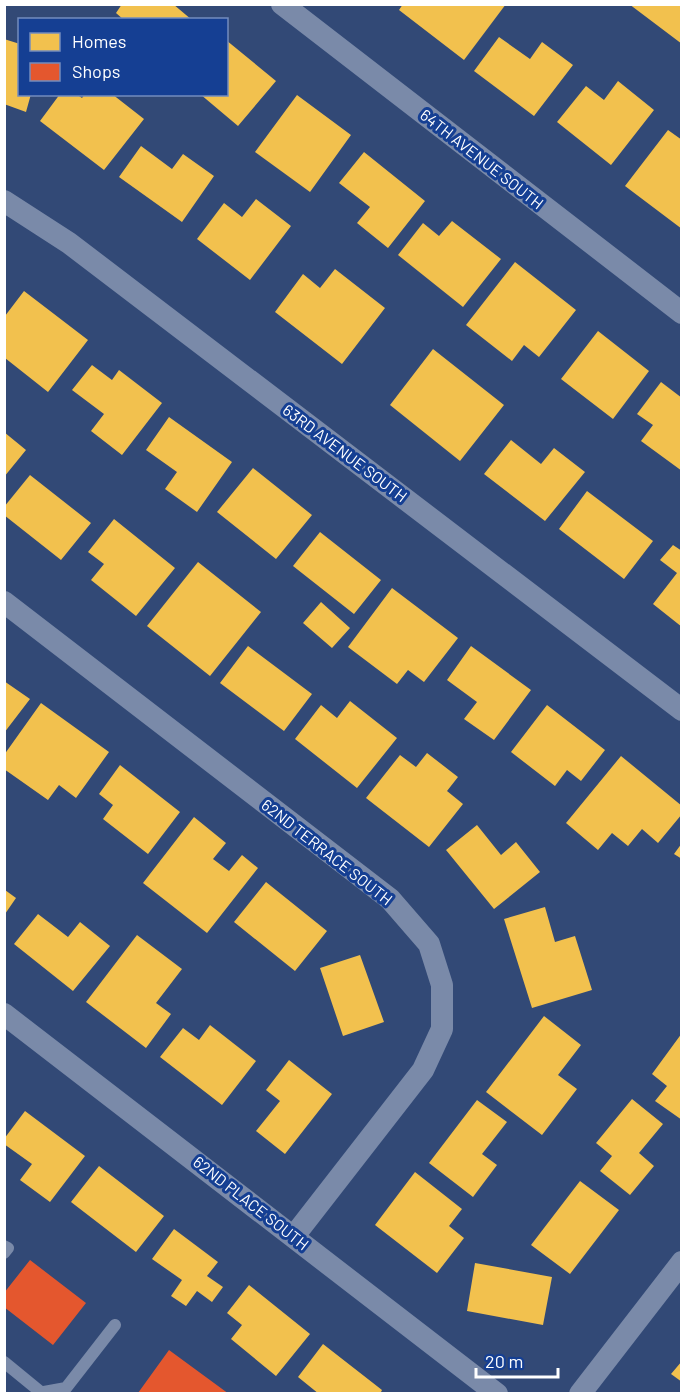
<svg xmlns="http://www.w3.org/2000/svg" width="686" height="1398" font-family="Barlow,sans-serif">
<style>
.homes{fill:#f2c14e}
.shops{fill:#e4572e}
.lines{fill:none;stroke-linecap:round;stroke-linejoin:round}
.lane{stroke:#7a8aa9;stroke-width:12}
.street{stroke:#7a8aa9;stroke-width:22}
.labels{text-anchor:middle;stroke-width:6;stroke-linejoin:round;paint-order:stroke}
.street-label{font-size:16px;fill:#fff;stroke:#153f93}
</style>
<rect width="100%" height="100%" fill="#324976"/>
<path class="homes" d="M122 4H173L192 20H124L116 13Z
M403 4H506L464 60 399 10Z
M629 4H682V44Z
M499 37 530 59 542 42 573 65 534 116 474 71Z
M4 39 20 44V94H31L26 112 4 104Z
M226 40 276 81 238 126 200 94H226Z
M618 81 654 110 611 165 557 122 586 86 604 100Z
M60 94H76L82 98 85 94H112L144 119 104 170 40 121Z
M297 95 351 135 310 192 255 152Z
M668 130 682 140V229L625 186Z
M141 146 172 169 183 154 214 176 182 222 119 177Z
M364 152 425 201 388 248 357 223 370 207 339 183Z
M256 199 291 226 250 280 197 239 224 203 242 217Z
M452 221 501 259 463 307 398 255 423 223 439 236Z
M515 262 576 310 539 357 524 345 512 361 466 325Z
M335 269 385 308 342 364 275 312 303 274 320 288Z
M24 291 88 340 48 392 5 358V316Z
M598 331 649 371 613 419 561 379Z
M433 349 504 405 460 461 390 405Z
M92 365 112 380 119 370 162 403 122 455 91 431 104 414 72 390Z
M661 382 682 398V471L641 441 653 425 637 414Z
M169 417 232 462 197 512 165 489 177 472 146 450Z
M4 432 26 450 4 477Z
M511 440 541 464 554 448 585 472 545 521 484 474Z
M253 468 312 515 276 559 217 512Z
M30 475 91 523 61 560 4 515V507Z
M587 491 653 541 624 579 559 529Z
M114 519 175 568 136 616 91 580 104 564 88 552Z
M320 532 381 580 354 614 293 566Z
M673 545 682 551V627L653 604 677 573 660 560Z
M198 562 261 612 210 676 147 626Z
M392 588 458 638 424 682 408 670 397 684 348 647Z
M321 602 350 628 332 648 303 623Z
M248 646 312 694 284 731 220 683Z
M471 646 531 690 494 740 464 719 477 702 447 680Z
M4 681 30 699 4 733Z
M350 701 397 738 357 788 295 739 321 705 337 718Z
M41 703 109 752 76 798 59 785 48 800 4 769V755Z
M547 705 605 750 581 781 567 770 555 786 511 752Z
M427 753 458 777 447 791 463 804 429 847 366 798 400 755 416 767Z
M621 756 682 806V814L658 843 642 829 628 846 612 833 598 850 566 823Z
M120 765 180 812 148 854 103 819 113 805 99 794Z
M194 817 226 843 213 859 229 871 242 855 258 868 207 933 143 883Z
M477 825 501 855 516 842 540 872 494 909 446 850Z
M682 843V859L674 854Z
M266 882 327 931 295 971 234 922Z
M5 890 16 898 5 914Z
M545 907 555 942 575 936 592 990 532 1008 504 919Z
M38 914 68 937 80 922 110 946 73 991 14 944Z
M137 935 182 969 156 1003 171 1014 146 1048 86 1002Z
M360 955 384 1022 343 1036 320 968Z
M544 1016 581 1045 558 1075 577 1089 542 1135 486 1092Z
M210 1025 256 1061 222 1105 160 1057 183 1028 199 1040Z
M682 1033V1120L655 1101 667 1086 652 1074Z
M289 1060 332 1094 285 1154 256 1131 280 1101 266 1090Z
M632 1099 663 1124 639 1153 654 1166 630 1195 600 1171 612 1156 596 1143Z
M477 1100 507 1122 482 1154 497 1165 473 1197 429 1163Z
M25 1111 85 1156 50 1202 20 1180 32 1164 4 1144V1139Z
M99 1166 164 1216 136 1252 71 1202Z
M415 1172 462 1209 449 1226 464 1238 437 1273 375 1225Z
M580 1181 619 1210 570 1274 531 1245Z
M174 1229 218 1262 207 1276 223 1287 212 1302 197 1291 186 1306 171 1296 182 1280 152 1259Z
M475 1263 552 1277 543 1325 467 1311Z
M249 1285 310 1334 276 1376 231 1339 242 1325 227 1313Z
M323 1344 382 1390 380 1394H319L298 1377Z
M682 1361V1382L671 1374Z"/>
<path class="shops" d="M30 1260 86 1303 53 1345 4 1307V1293Z
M169 1350 229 1394H140L138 1393Z"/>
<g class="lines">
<path class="lane" d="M4 1246 8 1248 4 1253
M4 1362 43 1394
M44 1392 66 1388 115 1325"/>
<path class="street" d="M282 4 682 313
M4 201 69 243 682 710
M4 602 390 899 429 944 442 985V1029L423 1070 294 1236
M4 1014 497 1394
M580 1394 682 1262"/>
</g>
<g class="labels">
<g class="street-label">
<text transform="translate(482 159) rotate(38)" y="6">64TH AVENUE SOUTH</text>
<text transform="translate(345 453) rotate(37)" y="6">63RD AVENUE SOUTH</text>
<text transform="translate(327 852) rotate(38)" y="6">62ND TERRACE SOUTH</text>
<text transform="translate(251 1203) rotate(38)" y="6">62ND PLACE SOUTH</text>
</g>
</g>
<rect width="686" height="1398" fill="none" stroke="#ffffff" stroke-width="12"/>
<rect x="18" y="18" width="210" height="78" fill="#153f93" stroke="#738cbe" stroke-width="1.5"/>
<rect x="30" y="33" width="30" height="18" fill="#f2c14e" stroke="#738cbe" stroke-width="1.5"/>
<text x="72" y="48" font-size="18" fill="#ffffff">Homes</text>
<rect x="30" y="63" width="30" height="18" fill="#e4572e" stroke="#738cbe" stroke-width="1.5"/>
<text x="72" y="78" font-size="18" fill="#ffffff">Shops</text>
<path d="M476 1368v9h82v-9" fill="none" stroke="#ffffff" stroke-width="3"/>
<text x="485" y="1368" font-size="18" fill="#ffffff" stroke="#153f93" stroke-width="4.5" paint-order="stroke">20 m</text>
</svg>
